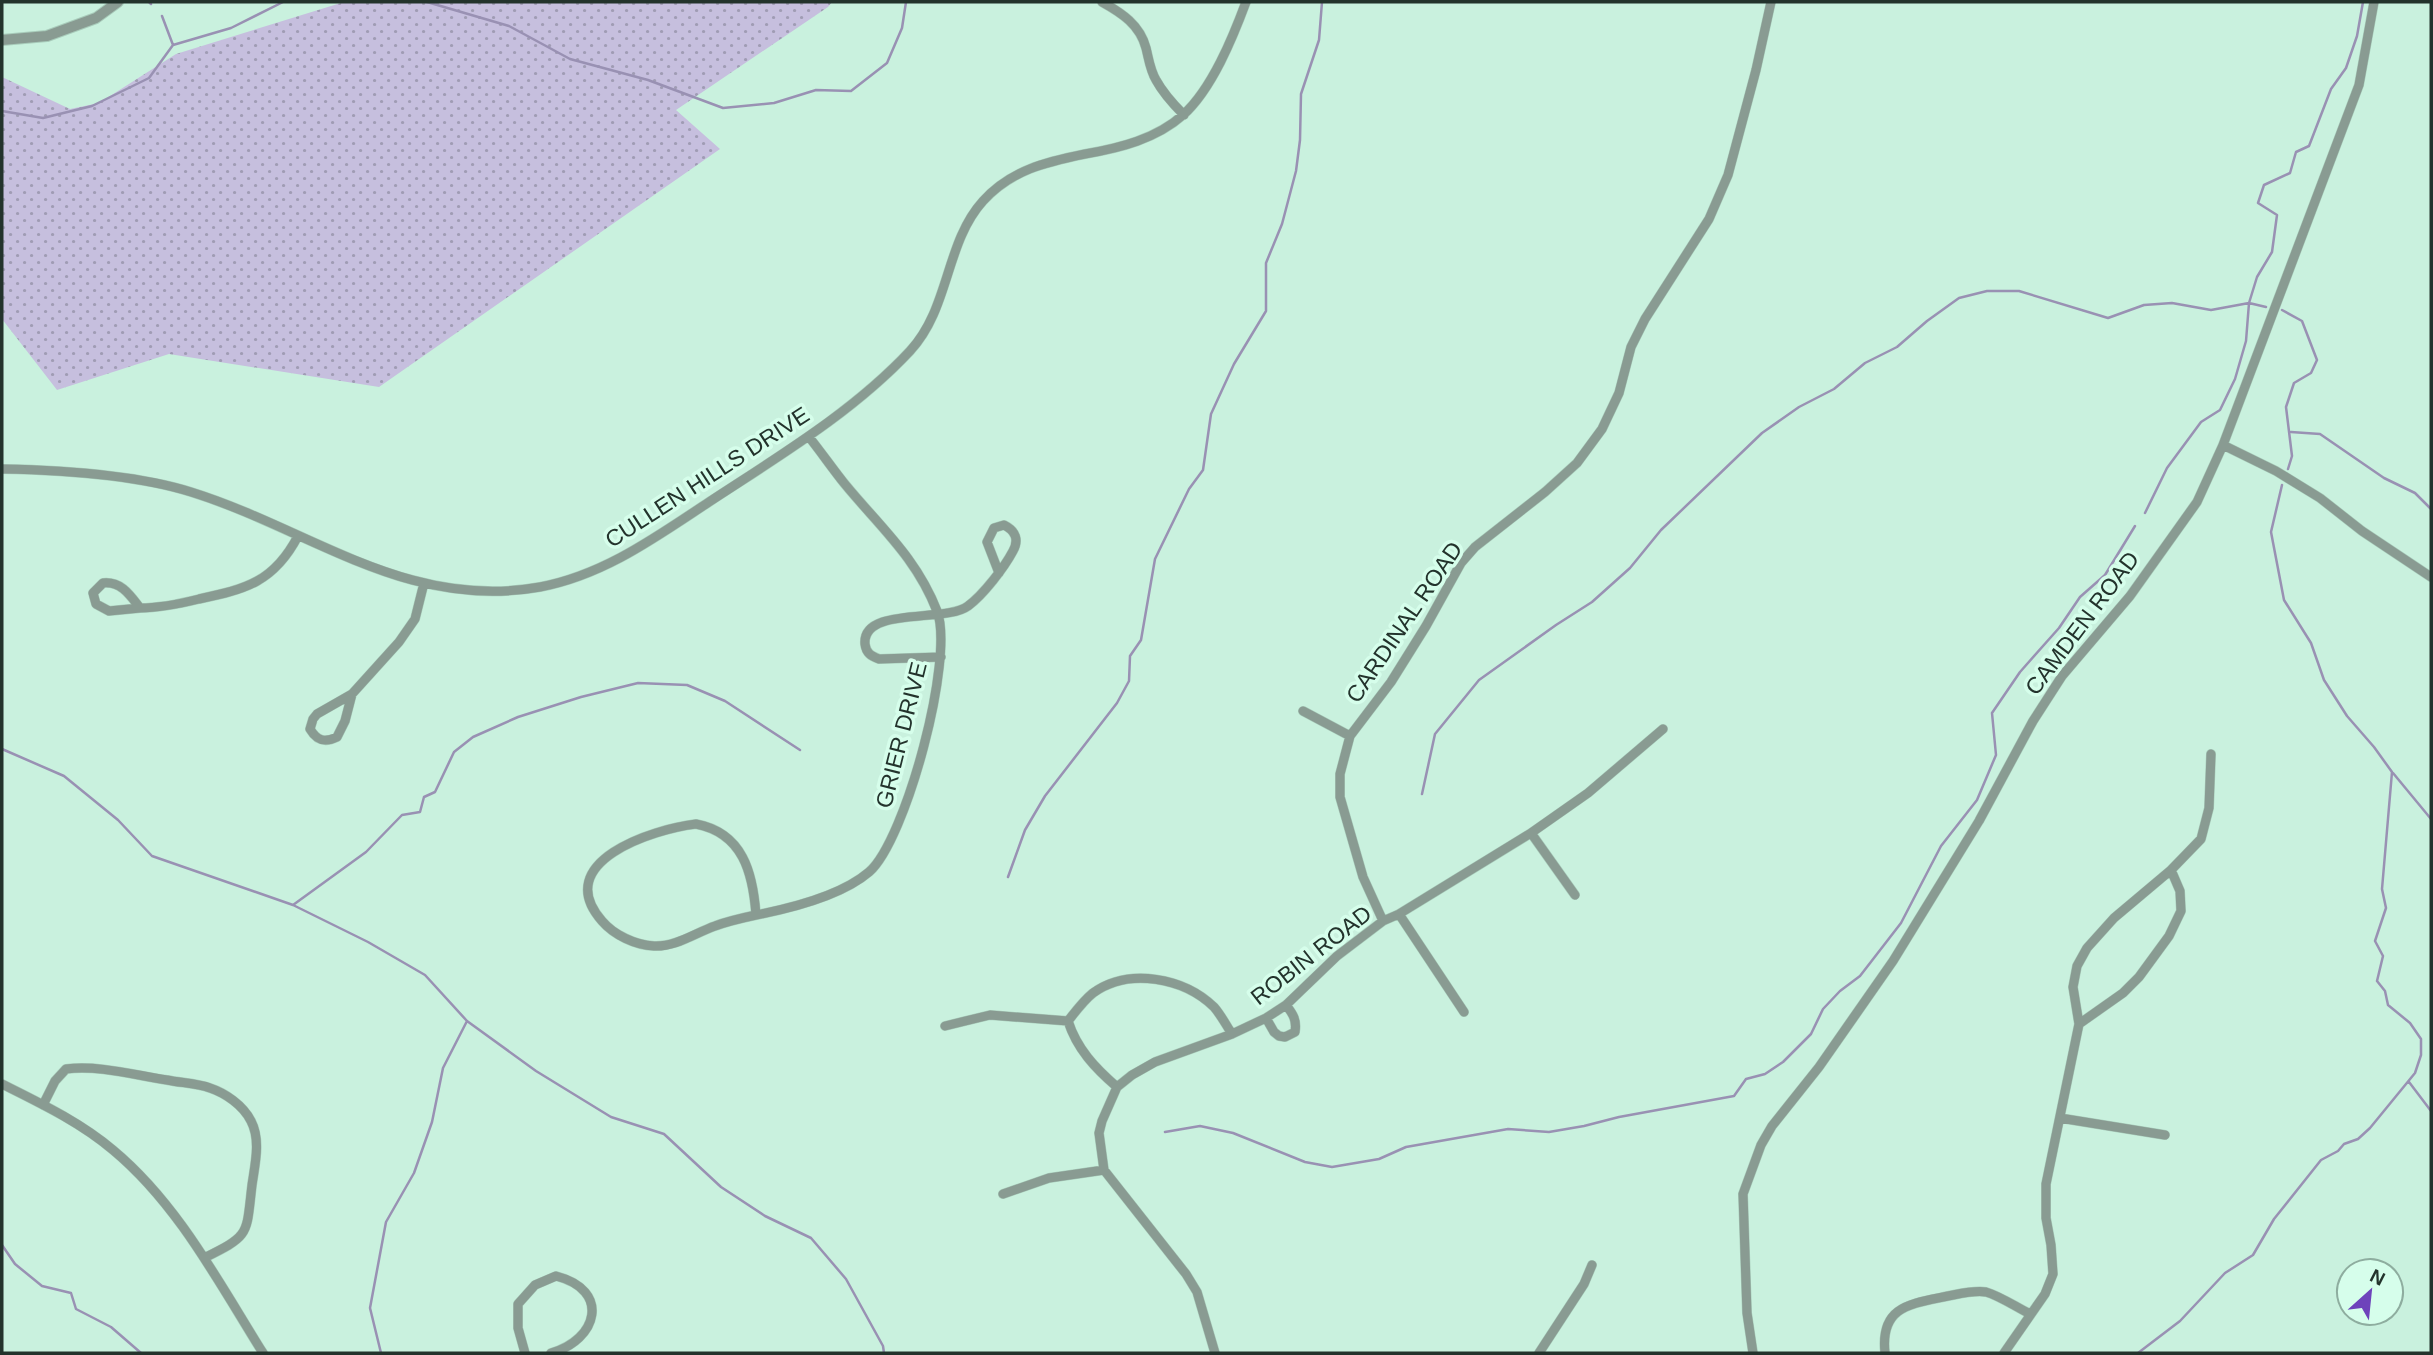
<svg xmlns="http://www.w3.org/2000/svg" width="2433" height="1355" font-family="Arial,sans-serif">
<style>
.grass{fill:url(#grass-dots)}
.lines{fill:none;stroke-linecap:round;stroke-linejoin:round}
.stream{stroke:#9991b3;stroke-width:2.5}
.minor-casing{stroke:#a8cbba;stroke-width:10}
.tertiary-casing{stroke:#a8cbba;stroke-width:12}
.minor{stroke:#899b92;stroke-width:9}
.tertiary{stroke:#899b92;stroke-width:10}
.labels{text-anchor:middle;stroke-width:7;stroke-linejoin:round;paint-order:stroke}
.street-label{font-size:23px;fill:#23332c;stroke:#d6feeb}
</style>
<defs>
<pattern id="grass-dots" width="8" height="8" patternUnits="userSpaceOnUse" patternTransform="scale(1.75)"><rect width="8" height="8" fill="#c6bfde"/><path d="M2 2h.1M6 6h.1" fill="none" stroke="#a09cb4" stroke-width="1.8" stroke-linecap="round"/></pattern>
</defs>
<rect width="100%" height="100%" fill="#c9f1de"/>
<path class="grass" d="M344 2H832L828 7 676 110 720 149 379 387 169 354 57 390 2 319V77L70 109 99 103 176 54Z"/>
<g class="lines">
<path class="stream" d="M149 2 151 4
M427 2 509 26 570 59 648 80 723 108 774 103 816 90 851 91 887 63 902 28 906 2
M162 16 173 45
M2 111 43 118 92 106 149 78 173 45 231 28 283 2
M2266 307 2249 303 2257 277 2272 252 2277 215 2258 203 2264 185 2290 173 2296 152 2309 146 2331 89 2346 68 2357 36 2363 2
M2282 310 2302 321 2317 360 2311 373 2294 383 2286 407 2292 456 2288 469
M2291 432 2320 434 2384 478 2415 493 2431 509
M2 749 64 776 118 820 152 856 293 905 368 942 425 975 467 1021 536 1071 611 1117 664 1134 721 1187 765 1216 811 1238 846 1279 883 1346 884 1353
M2393 773 2431 819
M1422 794 1435 734 1479 680 1556 625 1592 602 1630 568 1661 530 1762 433 1799 407 1834 389 1865 363 1897 347 1927 321 1959 298 1987 291H2019L2108 318 2144 305 2172 303 2211 310 2249 303 2246 341 2235 379 2220 410 2201 422 2167 468 2145 513
M1008 877 1025 830 1045 796 1117 703 1129 681 1130 656 1141 640 1155 559 1189 489 1203 470 1211 414 1234 364 1266 311V263L1282 224 1296 171 1300 140 1301 94 1319 40 1322 2
M293 905 366 852 402 815 420 812 424 797 435 792 454 752 473 737 518 717 581 697 638 683 687 685 725 701 800 750
M2409 1082 2431 1111
M1165 1132 1200 1126 1233 1133 1305 1162 1332 1167 1379 1159 1406 1147 1508 1129 1549 1132 1584 1126 1619 1117 1734 1096 1746 1079 1765 1074 1783 1062 1811 1034 1823 1009 1840 991 1860 976 1901 923 1941 846 1977 800 1996 755 1992 713 2020 672 2059 628 2080 597 2105 575 2135 526
M2 1245 15 1264 42 1286 71 1293 76 1309 111 1327 141 1353
M381 1353 370 1308 386 1222 414 1173 432 1122 443 1068 467 1021
M2138 1353 2180 1321 2225 1273 2253 1255 2274 1219 2321 1160 2338 1151 2344 1144 2358 1139 2370 1128 2415 1073 2421 1055V1039L2410 1023 2388 1005 2385 991 2377 981 2383 956 2375 941 2386 908 2382 889 2392 772 2374 747 2347 716 2324 680 2311 643 2284 600 2271 532 2282 485"/>
<defs>
<path id="minor" d="M1102 2C1122 13 1140 25 1146 48 1149 60 1150 70 1156 80 1163 93 1173 104 1184 115
M2223 445 2276 471 2320 498 2362 531 2431 577
M2 469C59 470 137 475 191 492 310 529 407 611 540 587 604 575 656 537 709 502 779 456 853 412 910 351 950 308 945 243 983 201 1011 170 1046 162 1085 154 1120 148 1156 139 1183 115 1212 89 1233 37 1246 2
M140 608 109 611 96 604 93 593 103 583C121 581 130 595 140 608 160 608 179 604 199 599 246 589 274 582 298 536
M941 657 879 659C871 656 866 653 865 644 862 606 946 623 968 606 983 595 1004 568 1013 551 1019 540 1016 531 1004 525L994 528 987 542 999 573
M352 694 345 721 337 737C325 743 317 741 310 729L313 719 317 714 352 694 399 642 415 619 424 583
M1303 711 1350 736
M696 824C743 833 753 873 756 915 742 918 728 921 715 926 695 933 676 947 654 946 635 945 614 935 602 921 550 862 653 829 696 824Z
M1531 833 1575 895
M1399 914 1464 1012
M756 915C792 908 841 896 869 872 906 840 955 657 937 611 916 557 880 527 844 483 832 468 821 452 809 437
M1383 921 1363 877 1340 797V774L1350 736 1391 682 1426 626 1461 563 1475 547 1545 492 1577 463 1602 429 1619 393 1631 347 1645 319 1709 219 1728 175 1756 70 1771 2
M1266 1018 1274 1032 1279 1036 1285 1037 1295 1032C1297 1020 1293 1014 1286 1005
M2079 1024 2123 993 2139 977 2169 936 2181 911 2180 891 2171 870
M945 1026 990 1015 1068 1021
M2 1084C40 1103 80 1122 113 1150 178 1204 219 1283 263 1353
M1117 1087C1095 1068 1077 1049 1068 1021 1076 1011 1083 1001 1093 993 1129 967 1184 978 1214 1007 1221 1015 1226 1025 1232 1034
M43 1105 55 1081 66 1069C99 1065 134 1075 167 1080 181 1083 197 1083 210 1088 225 1093 243 1105 251 1121 261 1140 255 1164 252 1185 246 1235 251 1235 204 1258
M2060 1118 2165 1135
M1003 1194 1049 1178 1104 1170
M525 1353 518 1328V1304L535 1285 556 1276C611 1290 598 1340 551 1353
M1215 1353 1197 1292 1186 1274 1104 1170 1099 1133 1102 1121 1117 1087 1132 1075 1155 1062 1232 1034 1266 1018 1286 1005 1337 956 1383 921 1399 914 1531 833 1588 793 1663 729
M1539 1353 1584 1284 1592 1265
M1753 1353 1747 1313 1743 1194 1761 1145 1772 1126 1819 1067 1893 961 1979 821 2033 721 2062 676 2130 596 2197 502 2223 445 2359 85 2374 2
M1885 1353C1880 1306 1910 1304 1948 1296 1959 1294 1974 1290 1986 1292 2000 1296 2016 1307 2030 1314
M2004 1353 2045 1294 2053 1274 2051 1245 2046 1218V1184L2079 1024 2073 987 2077 966 2087 948 2114 918 2171 870 2201 839 2209 808 2211 754"/>
<path id="tertiary" d="M2 40 47 36 96 18 118 2"/>
</defs>
<use href="#minor" class="minor-casing"/>
<use href="#tertiary" class="tertiary-casing"/>
<use href="#minor" class="minor"/>
<use href="#tertiary" class="tertiary"/>
</g>
<g class="labels">
<g class="street-label">
<text transform="translate(707 477) rotate(-33)" y="8">CULLEN HILLS DRIVE</text>
<text transform="translate(1404 622) rotate(-56)" y="8">CARDINAL ROAD</text>
<text transform="translate(2082 623) rotate(-53)" y="8">CAMDEN ROAD</text>
<text transform="translate(901 735) rotate(-76)" y="8">GRIER DRIVE</text>
<text transform="translate(1311 955) rotate(-38)" y="8">ROBIN ROAD</text>
</g>
</g>
<rect width="2433" height="1355" fill="none" stroke="#23332c" stroke-width="7"/>
<g transform="translate(2370 1292) rotate(27)"><circle r="33" fill="#d6feeb" stroke="#8ead9f" stroke-width="2"/>
<path d="M0-5L12 26L0 18L-12 26Z" fill="#6e43bb"/>
<text y="-10" font-size="19" font-weight="bold" text-anchor="middle" fill="#23332c">N</text>
</g>
</svg>
